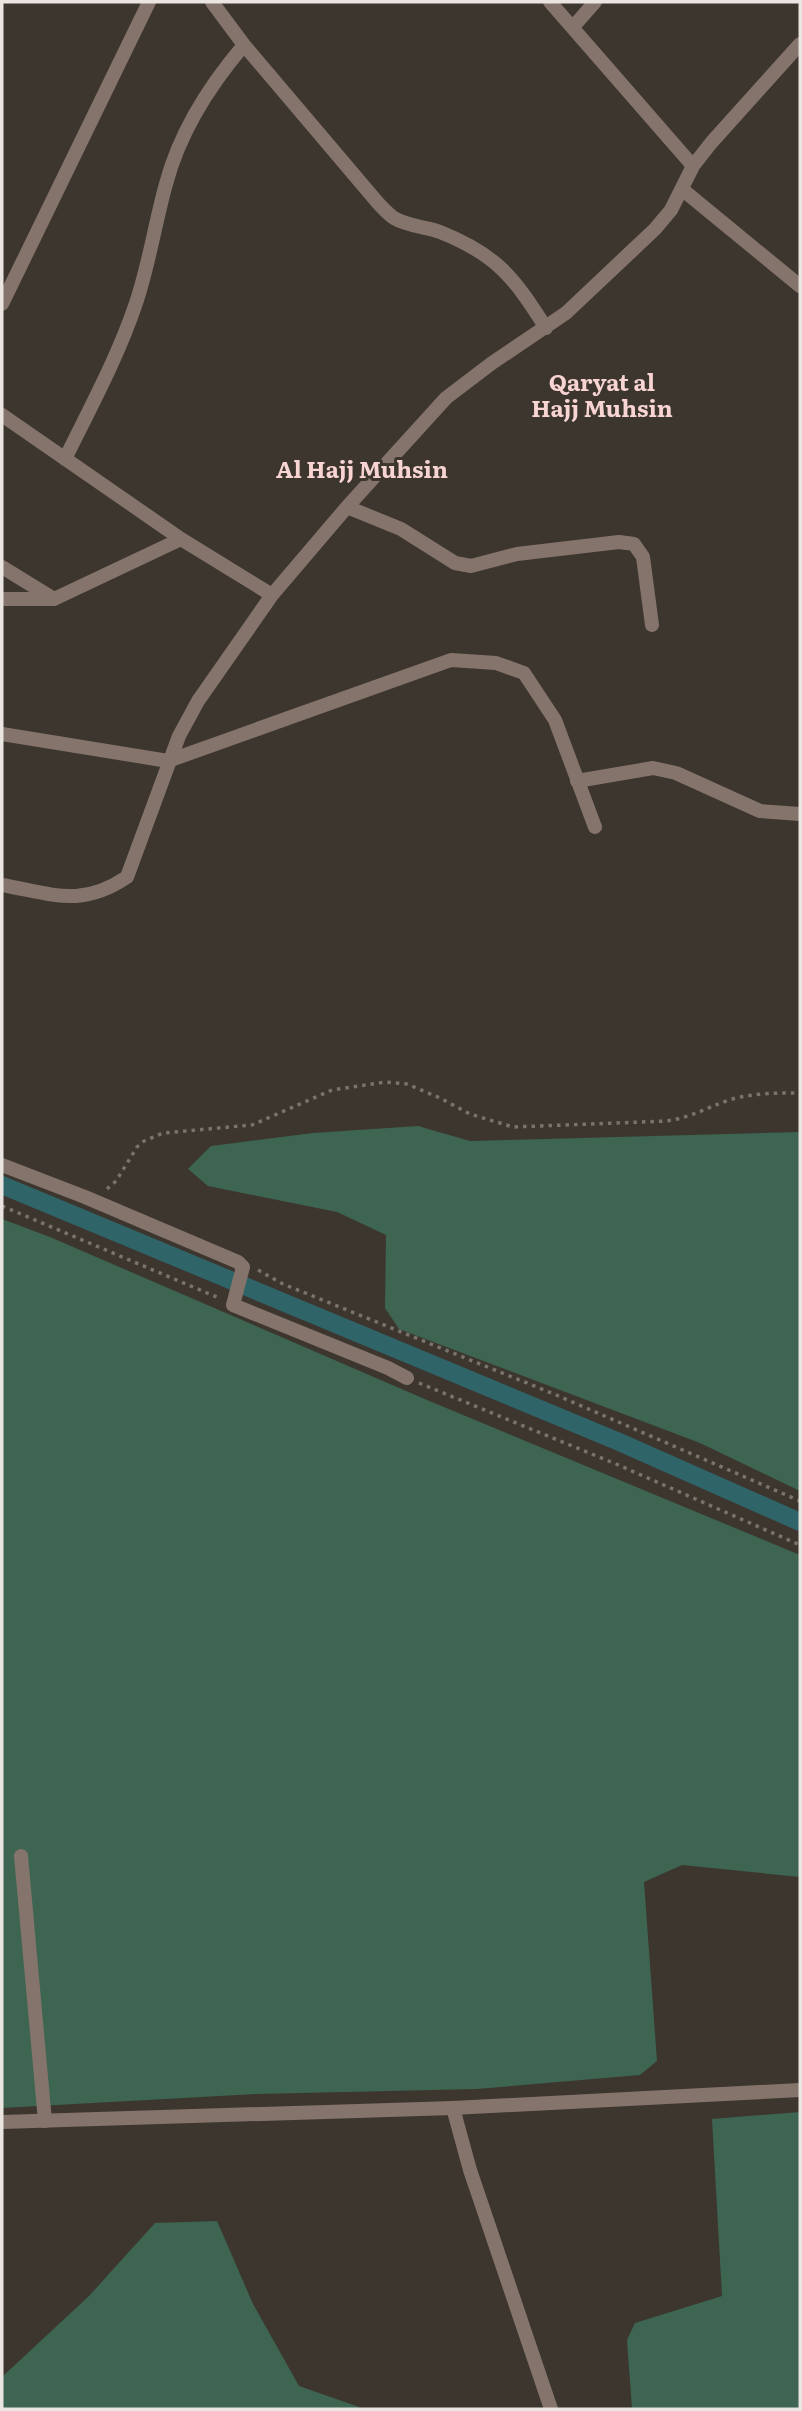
<svg xmlns="http://www.w3.org/2000/svg" width="802" height="2411" font-family="Literata,serif">
<style>
.green{fill:#3d6551}
.lines{fill:none;stroke-linecap:round;stroke-linejoin:round}
.canal{stroke:#2f6469;stroke-width:18}
.path{stroke:#78736d;stroke-width:3.5;stroke-dasharray:3.5 5;stroke-linecap:butt}
.minor{stroke:#85746b;stroke-width:14}
.tertiary{stroke:#85746b;stroke-width:14}
.labels{text-anchor:middle;stroke-width:6;stroke-linejoin:round;paint-order:stroke}
.quarter-label{font-size:23px;font-weight:bold;fill:#f8d5d3;stroke:#3c362f}
</style>
<rect width="100%" height="100%" fill="#3c362f"/>
<path class="green" d="M418 1126 470 1141 800 1132V1491L700 1443 399 1329 385 1308 386 1235 337 1212 208 1186 188 1169 211 1146 313 1133Z
M2 1219 50 1237 427 1400 800 1555V1877L682 1865 644 1882 657 2061 640 2075 477 2089 257 2094 2 2108Z
M800 2112V2409H632L627 2340 635 2323 722 2296 712 2119Z
M217 2221 253 2304 299 2386 359 2407 360 2409H2V2377L89 2296 155 2223Z"/>
<g class="lines">
<path class="canal" d="M2 1185 617 1441 800 1522"/>
<path class="path" d="M107 1189 116 1181 137 1147 144 1141 163 1133 252 1125 332 1090 385 1082 407 1084 440 1098 470 1114 513 1127 667 1121C692 1117 706 1108 729 1100 751 1093 778 1093 800 1093
M2 1206 219 1298
M258 1270 283 1284 554 1394 800 1501
M419 1383 616 1464 800 1545"/>
<path class="minor" d="M212 2 244 45 378 203C383 208 388 214 394 218 407 226 426 227 440 232 498 255 514 278 546 328
M550 2 693 166
M573 27 595 2
M683 190 800 286
M2 304 149 2
M2 415 181 539 272 595
M65 459C90 408 118 357 136 303 149 265 155 223 166 184 180 131 209 86 244 45
M347 507 401 529 455 563 471 566 517 554 619 542 634 544 643 557 652 625
M2 567 54 599
M2 599H54L181 539
M2 734 168 761 451 660 496 663 524 673 555 720 595 827
M577 781 653 768 676 773 760 811 800 814
M2 885C53 894 81 908 127 877L179 736 198 701 272 595 347 507 446 398 492 363 566 313 655 229 671 210 693 166 711 143 800 44
M2 1165 85 1197 238 1262 243 1267 233 1305 388 1368 407 1378
M21 1856 45 2121
M453 2108 470 2170 551 2409"/>
<path class="tertiary" d="M2 2122 453 2108 800 2090"/>
</g>
<g class="labels">
<g class="quarter-label">
<text x="602" y="391">Qaryat al<tspan x="602" dy="26">Hajj Muhsin</tspan></text>
<text x="362" y="478">Al Hajj Muhsin</text>
</g>
</g>
<rect width="802" height="2411" fill="none" stroke="#eae5e1" stroke-width="7"/>
</svg>
